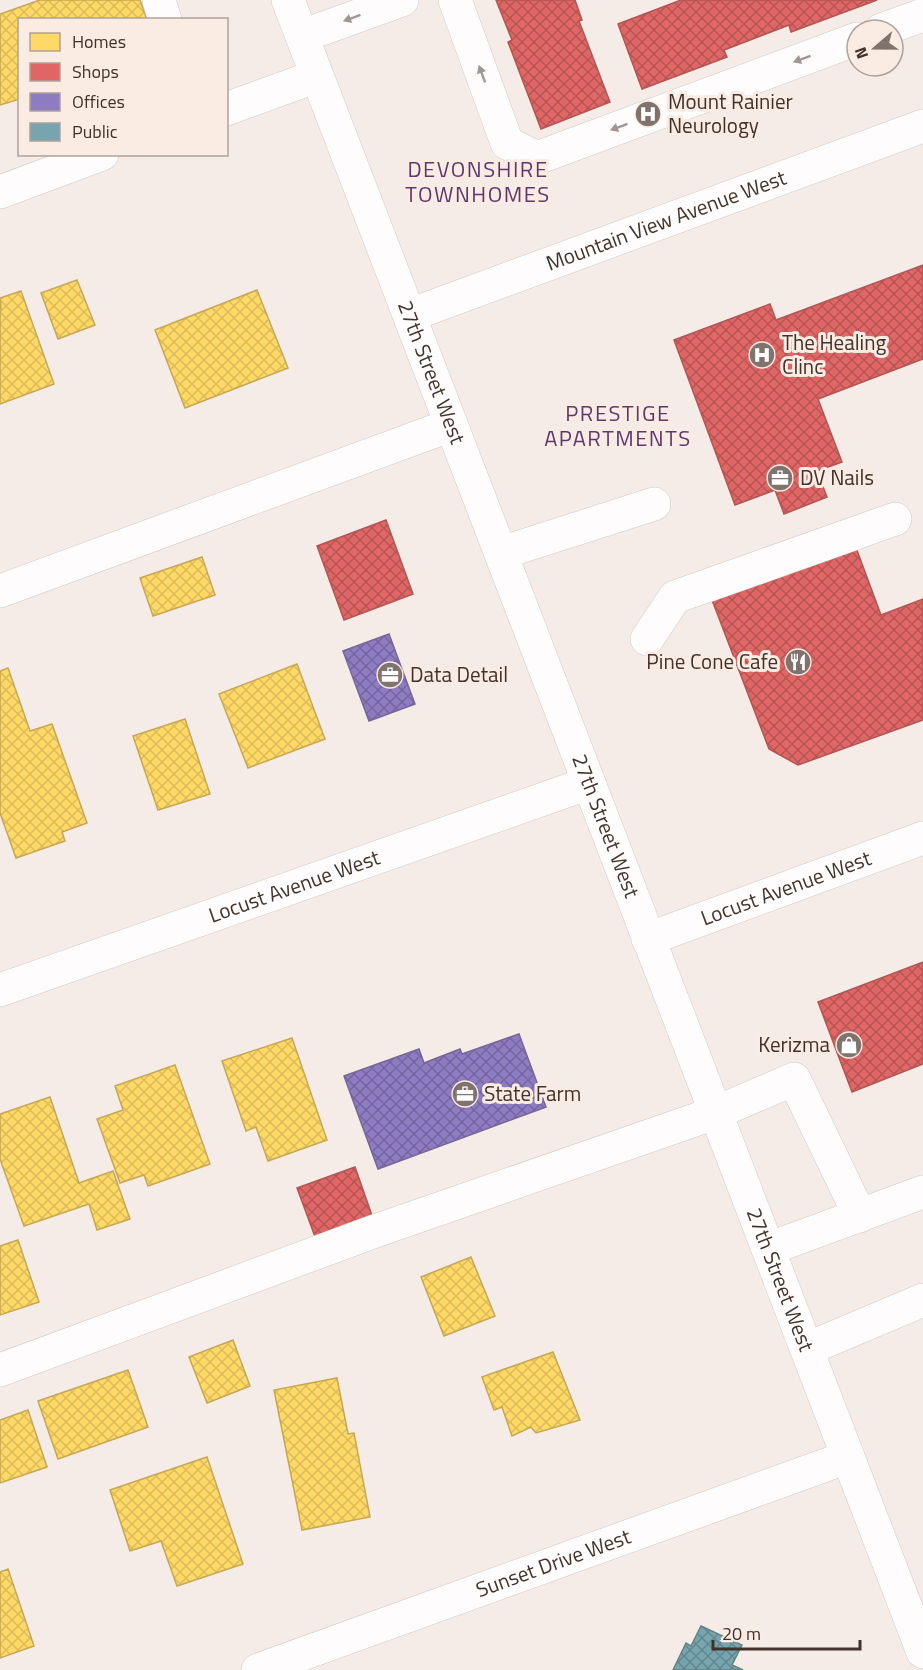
<svg xmlns="http://www.w3.org/2000/svg" width="923" height="1670" font-family="'Titillium Web',sans-serif">
<style>
.homes{fill:url(#homes-cross-hatch);stroke:#c6a754;stroke-width:1.5}
.shops{fill:url(#shops-cross-hatch);stroke:#b05654;stroke-width:1.5}
.offices{fill:url(#offices-cross-hatch);stroke:#776695;stroke-width:1.5}
.public{fill:url(#public-cross-hatch);stroke:#668287;stroke-width:1.5}
.lines{fill:none;stroke-linecap:round;stroke-linejoin:round}
.minor-casing{stroke:#d2c8c3;stroke-width:34}
.minor{stroke:#fefcfc;stroke-width:33}
.oneway{fill:#a09794}
.labels{text-anchor:middle;stroke-width:6;stroke-linejoin:round;paint-order:stroke}
.poi-label{font-size:21px;fill:#41322b;stroke:#faebe3;text-anchor:start}
.street-label{font-size:21px;fill:#41322b;stroke:#faebe3}
.neighbourhood-label{font-size:22px;letter-spacing:1.5px;fill:#5c3871;stroke:#faebe3}
</style>
<defs>
<pattern id="homes-cross-hatch" width="8" height="8" patternUnits="userSpaceOnUse" patternTransform="scale(1.5)"><rect width="8" height="8" fill="#ffd966"/><path d="M0 0l8 8M0 8l8-8" fill="none" stroke="#dcbb59"/></pattern>
<pattern id="shops-cross-hatch" width="8" height="8" patternUnits="userSpaceOnUse" patternTransform="scale(1.5)"><rect width="8" height="8" fill="#e06666"/><path d="M0 0l8 8M0 8l8-8" fill="none" stroke="#b75554"/></pattern>
<pattern id="offices-cross-hatch" width="8" height="8" patternUnits="userSpaceOnUse" patternTransform="scale(1.5)"><rect width="8" height="8" fill="#8e7cc3"/><path d="M0 0l8 8M0 8l8-8" fill="none" stroke="#76669f"/></pattern>
<pattern id="public-cross-hatch" width="8" height="8" patternUnits="userSpaceOnUse" patternTransform="scale(1.5)"><rect width="8" height="8" fill="#76a5af"/><path d="M0 0l8 8M0 8l8-8" fill="none" stroke="#62878f"/></pattern>
</defs>
<rect width="100%" height="100%" fill="#f5ece8"/>
<path class="homes" d="M40 0H140L147 20H20V99L0 105V14Z
M77 280 95 325 58 339 41 293Z
M257 290 288 368 185 408 155 330Z
M21 291 54 384 0 404V309H1L0 298Z
M202 557 215 595 153 616 140 578Z
M297 664 325 739 248 768 219 694Z
M8 668 30 731 52 724 87 823 62 832 65 841 16 858 0 813V671Z
M185 719 210 794 158 810 133 736Z
M292 1038 327 1140 268 1161 256 1127 246 1131 222 1061Z
M175 1065 210 1164 148 1186 144 1175 120 1183 97 1119 123 1110 115 1086Z
M50 1097 79 1183 113 1171 130 1219 97 1230 89 1204 24 1226 0 1159V1114Z
M18 1240 39 1302 0 1315V1246Z
M471 1257 495 1316 444 1336 421 1277Z
M233 1340 250 1386 207 1403 189 1357Z
M553 1352 580 1420 536 1433 531 1427 512 1436 502 1407 494 1410 482 1377Z
M128 1370 148 1427 58 1459 38 1401Z
M337 1378 348 1434 354 1433 370 1517 302 1530 274 1390Z
M28 1410 47 1467 0 1483V1420Z
M207 1457 243 1564 177 1586 161 1541 130 1551 110 1490Z
M8 1569 34 1646 0 1658V1572Z"/>
<path class="shops" d="M496 0H575L582 20 579 21 610 102 541 129 508 42 512 40Z
M681 0H877L791 32 789 25 724 50 727 57 642 89 618 24Z
M923 265V359L818 399 842 462 817 471 827 497 784 514 775 490 735 505 674 340 770 304 776 320Z
M386 520 413 594 344 620 317 546Z
M855 545 881 615 923 599V720L798 765 769 749 712 600Z
M923 962V1064L852 1092 818 1002Z
M355 1167 374 1221 317 1242 297 1188Z"/>
<path class="offices" d="M389 634 415 704 369 721 343 651Z
M519 1034 546 1107 378 1169 344 1076 419 1049 424 1063 460 1049 462 1054Z"/>
<path class="public" d="M701 1626 742 1645 732 1665 743 1670H673L686 1643 691 1646Z"/>
<g class="lines">
<defs>
<g id="minor">
<path d="M159 0 165 20"/>
<path id="s1" d="M288 0 923 1652"/>
<path d="M455 0 507 143 537 158 857 39"/>
<path d="M881 30 923 15"/>
<path d="M302 36 402 0"/>
<path d="M226 109 317 76"/>
<path d="M0 192 102 154"/>
<path id="s2" d="M410 315 923 126"/>
<path d="M501 553 654 504"/>
<path d="M0 591 451 425"/>
<path d="M647 639 675 597 895 519"/>
<path id="s3" d="M648 939 923 838"/>
<path id="s4" d="M0 990 589 783"/>
<path d="M768 1249 923 1192"/>
<path d="M807 1349 923 1300"/>
<path d="M0 1370 378 1230 715 1113 794 1079 860 1216"/>
<path id="s5" d="M258 1670 848 1457"/>
</g>
</defs>
<use href="#minor" class="minor-casing"/>
<use href="#minor" class="minor"/>
</g>
<defs><path id="oneway-solid" d="M-6-.8H1V-3.2L6.5 0L1 3.2V.8H-6Z" transform="scale(1.5)"/></defs>
<g class="oneway">
<use href="#oneway-solid" transform="translate(352 18) rotate(160)"/>
<use href="#oneway-solid" transform="translate(802 59) rotate(160)"/>
<use href="#oneway-solid" transform="translate(482 74) rotate(-110)"/>
<use href="#oneway-solid" transform="translate(619 127) rotate(160)"/>
</g>
<defs>
<symbol id="hospital-disc" viewBox="-11 -11 22 22"><circle r="9.5" fill="#80736d" stroke="#faebe3"/><path d="M-5-5h3v3.5h4V-5h3V5h-3V1.5h-4V5h-3Z" fill="#fff"/></symbol>
<symbol id="office-disc" viewBox="-11 -11 22 22"><circle r="9.5" fill="#80736d" stroke="#faebe3"/><path d="M-6-3h4V-5.5h4V-3h4V5H-6ZM-1-4.5V-3h2v-1.5ZM-6 0V1H6V0Z" fill="#fff"/></symbol>
<symbol id="restaurant-disc" viewBox="-11 -11 22 22"><circle r="9.5" fill="#80736d" stroke="#faebe3"/><path d="M-5-6h1v4h1v-4h1v4h1v-4h1v5L-1.5 .5V6h-2V.5L-5-1ZM5-6V6H3V1.5H1.5Q1.5-4 5-6Z" fill="#fff"/></symbol>
<symbol id="shop-disc" viewBox="-11 -11 22 22"><circle r="9.5" fill="#80736d" stroke="#faebe3"/><path d="M-5-2.5h2.3a2.7 3.5 0 0 1 5.4 0H5L5.5 6h-11ZM-1.5-2.5h3a1.5 2.3 0 0 0-3 0Z" fill="#fff"/></symbol>
</defs>
<g fill-rule="evenodd">
<use href="#hospital-disc" x="633" y="99" width="30" height="30"/>
<use href="#hospital-disc" x="747" y="340" width="30" height="30"/>
<use href="#office-disc" x="765" y="463" width="30" height="30"/>
<use href="#restaurant-disc" x="783" y="647" width="30" height="30"/>
<use href="#office-disc" x="375" y="660" width="30" height="30"/>
<use href="#shop-disc" x="834" y="1030" width="30" height="30"/>
<use href="#office-disc" x="450" y="1079" width="30" height="30"/>
</g>
<g class="labels">
<g class="poi-label">
<text x="668" y="109">Mount Rainier<tspan x="668" dy="24">Neurology</tspan></text>
<text x="782" y="350">The Healing<tspan x="782" dy="24">Clinc</tspan></text>
<text x="800" y="485">DV Nails</text>
<text x="778" y="669" text-anchor="end">Pine Cone Cafe</text>
<text x="410" y="682">Data Detail</text>
<text x="830" y="1052" text-anchor="end">Kerizma</text>
<text x="484" y="1101">State Farm</text>
</g>
<g class="street-label">
<text dy="7" stroke="none"><textPath href="#s2" startOffset="273">Mountain View Avenue West</textPath></text>
<text dy="7" stroke="none"><textPath href="#s1" startOffset="399">27th Street West</textPath></text>
<text dy="7" stroke="none"><textPath href="#s1" startOffset="885">27th Street West</textPath></text>
<text dy="7" stroke="none"><textPath href="#s4" startOffset="312">Locust Avenue West</textPath></text>
<text dy="7" stroke="none"><textPath href="#s3" startOffset="147">Locust Avenue West</textPath></text>
<text dy="7" stroke="none"><textPath href="#s1" startOffset="1371">27th Street West</textPath></text>
<text dy="7" stroke="none"><textPath href="#s5" startOffset="314">Sunset Drive West</textPath></text>
</g>
<g class="neighbourhood-label">
<text x="478" y="177">DEVONSHIRE<tspan x="478" dy="25">TOWNHOMES</tspan></text>
<text x="618" y="421">PRESTIGE<tspan x="618" dy="25">APARTMENTS</tspan></text>
</g>
</g>
<rect x="18" y="18" width="210" height="138" fill="#faebe3" stroke="#b0a199" stroke-width="1.5"/>
<rect x="30" y="33" width="30" height="18" fill="#ffd966" stroke="#b0a199" stroke-width="1.5"/>
<text x="72" y="48" font-size="18" fill="#41322b">Homes</text>
<rect x="30" y="63" width="30" height="18" fill="#e06666" stroke="#b0a199" stroke-width="1.5"/>
<text x="72" y="78" font-size="18" fill="#41322b">Shops</text>
<rect x="30" y="93" width="30" height="18" fill="#8e7cc3" stroke="#b0a199" stroke-width="1.5"/>
<text x="72" y="108" font-size="18" fill="#41322b">Offices</text>
<rect x="30" y="123" width="30" height="18" fill="#76a5af" stroke="#b0a199" stroke-width="1.5"/>
<text x="72" y="138" font-size="18" fill="#41322b">Public</text>
<g transform="translate(875 48) rotate(250)"><circle r="28" fill="#faebe3" stroke="#b0a199" stroke-width="1.5"/>
<path d="M0-4.5L10 22L0 15L-10 22Z" fill="#80736d"/>
<text y="-9" font-size="16" font-weight="bold" text-anchor="middle" fill="#41322b">N</text>
</g>
<path d="M713 1640v9h147v-9" fill="none" stroke="#41322b" stroke-width="3"/>
<text x="722" y="1640" font-size="18" fill="#41322b" stroke="#faebe3" stroke-width="4.5" paint-order="stroke">20 m</text>
</svg>
